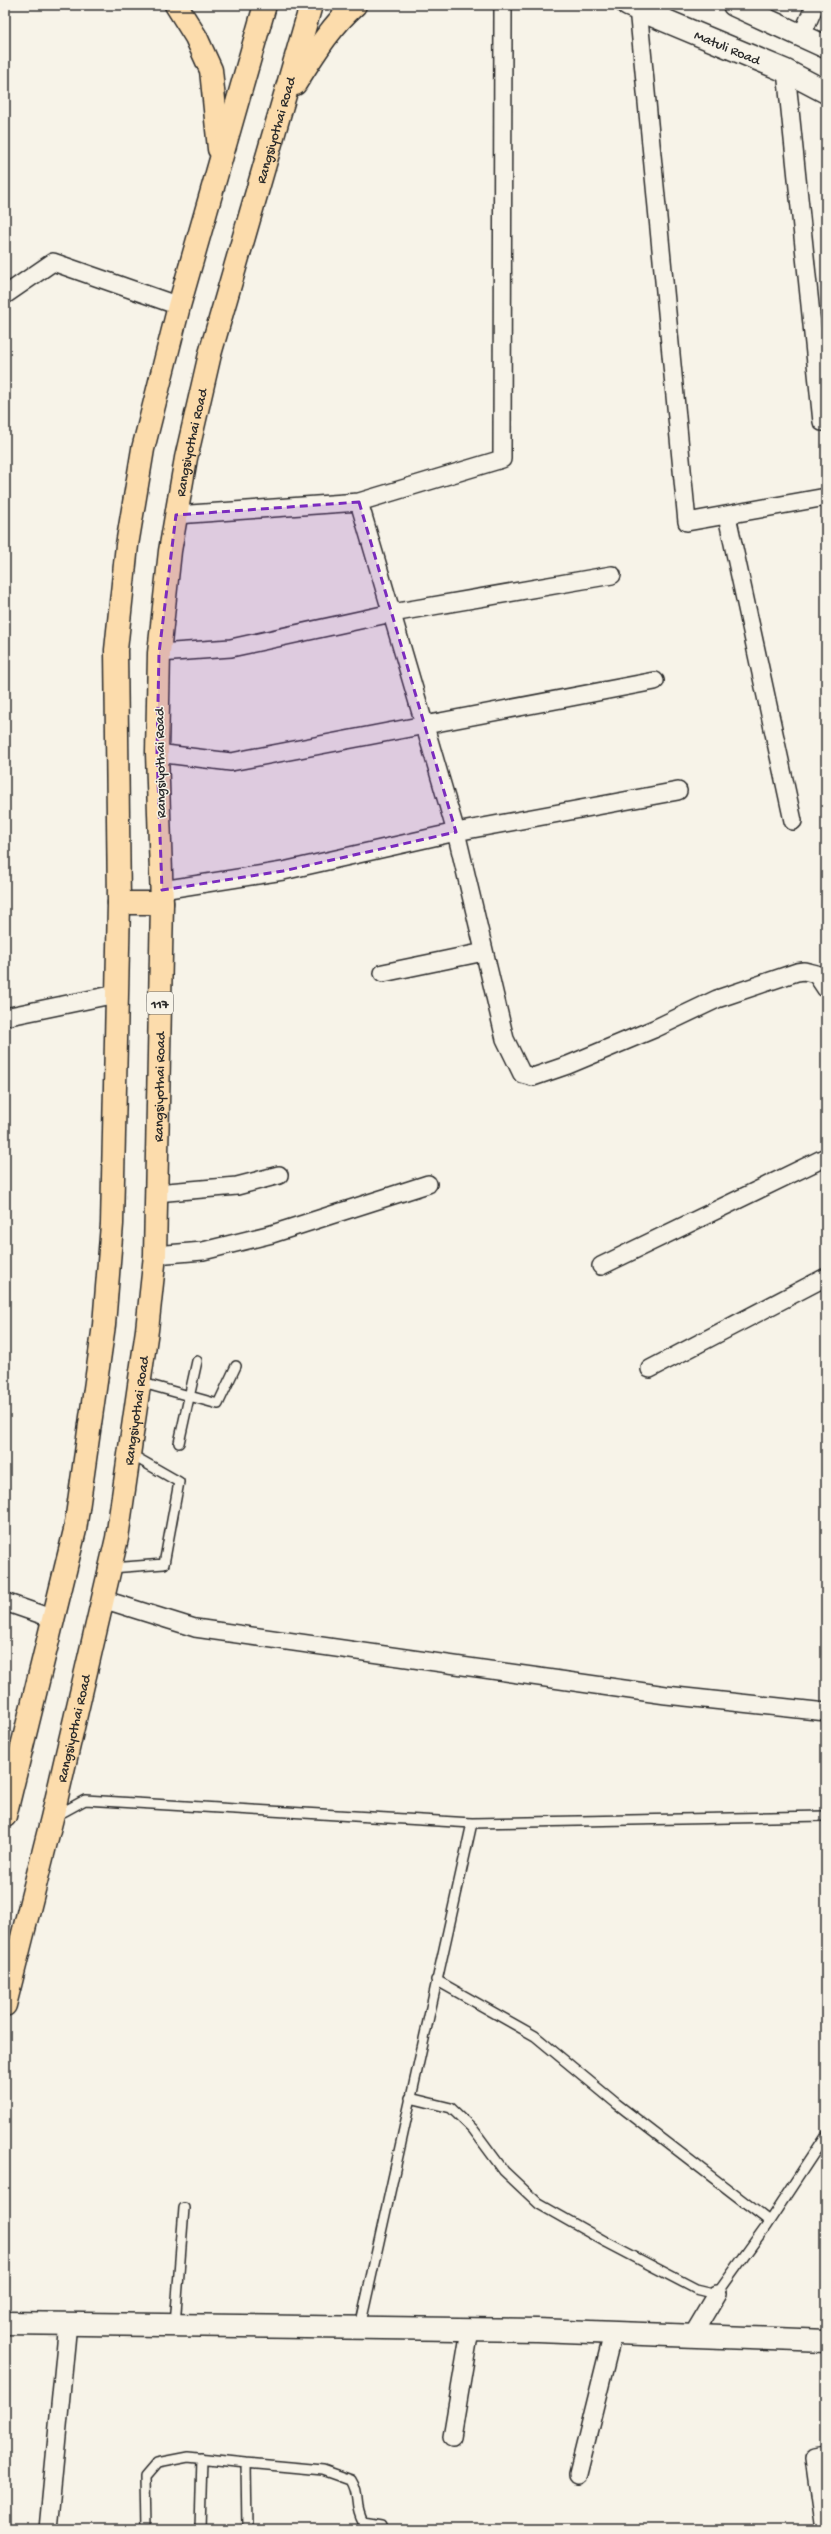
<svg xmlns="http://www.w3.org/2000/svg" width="831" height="2534" font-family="'Gochi Hand',sans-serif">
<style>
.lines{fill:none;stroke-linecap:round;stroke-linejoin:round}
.lane-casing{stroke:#2b2b2b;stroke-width:12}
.street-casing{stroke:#2b2b2b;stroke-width:20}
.secondary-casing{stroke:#2b2b2b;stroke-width:25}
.primary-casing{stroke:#2b2b2b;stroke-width:25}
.lane{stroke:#f7f3e8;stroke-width:9}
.street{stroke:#f7f3e8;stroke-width:17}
.secondary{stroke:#f7f3e8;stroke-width:22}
.primary{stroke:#fcdcac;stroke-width:22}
.marked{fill:#7b2cbf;fill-opacity:0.2;stroke:#7b2cbf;stroke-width:3;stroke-dasharray:8 5;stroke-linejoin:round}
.labels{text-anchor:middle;stroke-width:3;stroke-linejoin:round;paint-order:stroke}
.shield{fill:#f7f3e8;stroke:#686764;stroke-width:1}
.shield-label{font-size:13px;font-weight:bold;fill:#2b2b2b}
.street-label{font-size:14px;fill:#2b2b2b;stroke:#f7f3e8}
</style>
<rect width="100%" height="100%" fill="#f7f3e8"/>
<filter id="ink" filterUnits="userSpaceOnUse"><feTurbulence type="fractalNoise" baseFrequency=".025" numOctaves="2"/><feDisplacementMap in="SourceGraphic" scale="8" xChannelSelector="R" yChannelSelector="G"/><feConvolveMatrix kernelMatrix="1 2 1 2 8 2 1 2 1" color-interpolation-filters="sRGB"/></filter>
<g filter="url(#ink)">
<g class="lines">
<defs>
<path id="lane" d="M139 1382 218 1404 236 1366
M179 1443 197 1361
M111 1568 164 1564 179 1482 130 1454
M54 1817 85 1800 472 1823 826 1816
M436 1980 535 2036 617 2104 769 2221
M410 2098 451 2108 473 2129 504 2171 539 2204 606 2242 696 2289 717 2294 766 2226 826 2135
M175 2325 184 2208
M360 2327 472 1823
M246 2463 323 2470 351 2480C361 2496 353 2504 363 2522L381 2525
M146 2529 145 2477 157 2463 188 2457 246 2463 247 2529
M200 2529 202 2458"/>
<path id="street" d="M638 8 687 522 826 497
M802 35 815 5
M786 71 822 422
M5 295 53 262 179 306
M359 502 456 832 505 1039 522 1074 533 1077 568 1065 654 1029 717 999 797 972 804 971 816 974 826 989
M176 515 359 502 502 459 503 5
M727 516 793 821
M159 653 231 648 392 613 612 575
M157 753 231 762 655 681
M162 890 283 871 456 832 678 791
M383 973 484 952
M5 1017 116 994
M156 1193 237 1186 279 1175
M155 1255 203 1251 272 1234 428 1184
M601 1266 826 1157
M650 1369 826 1277
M102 1599 195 1628 666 1695 826 1712
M5 1602 54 1619
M692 2336 717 2294
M452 2437 470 2330
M578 2474 613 2333
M48 2529 68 2323
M824 2529 814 2458 826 2456"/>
<g id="secondary">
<path id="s1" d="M628 5 786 71 826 92"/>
<path d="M734 5 826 47"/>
<path d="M5 2323 537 2330 826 2341"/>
</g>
<g id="primary">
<path d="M176 5 196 37 211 70 219 149"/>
<path d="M295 84C313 56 330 27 355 5"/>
<path d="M119 903H162"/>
<path d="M5 1816 75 1530 104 1325 112 1224 119 903 116 650 127 545 143 449 179 306 265 5"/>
<path id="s2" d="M5 2005 52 1818 117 1538 147 1330 155 1255 162 903 157 753 159 653 170 551 186 458 210 354 311 5"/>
</g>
</defs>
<use href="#lane" class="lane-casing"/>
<use href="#street" class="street-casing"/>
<use href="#secondary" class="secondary-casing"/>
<use href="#primary" class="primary-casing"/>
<use href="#lane" class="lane"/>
<use href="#street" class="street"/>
<use href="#secondary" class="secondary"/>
<use href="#primary" class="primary"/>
</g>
</g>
<path class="marked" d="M359 502 456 832 283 871 162 890 157 753 159 653 176 515Z"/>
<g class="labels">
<rect class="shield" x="147" y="992" width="26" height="22" rx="3"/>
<g class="shield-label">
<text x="160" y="1008">117</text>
</g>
<g class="street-label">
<text dy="5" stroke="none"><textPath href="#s1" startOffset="108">Matuli Road</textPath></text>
<text dy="5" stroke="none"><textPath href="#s2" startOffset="1905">Rangsiyothai Road</textPath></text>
<text dy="5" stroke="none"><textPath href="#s2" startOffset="1581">Rangsiyothai Road</textPath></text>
<text transform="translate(159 763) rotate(-91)" y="5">Rangsiyothai Road</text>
<text dy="5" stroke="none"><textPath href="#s2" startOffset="934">Rangsiyothai Road</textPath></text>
<text dy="5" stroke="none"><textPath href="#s2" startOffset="609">Rangsiyothai Road</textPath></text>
<text dy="5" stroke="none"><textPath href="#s2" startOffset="285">Rangsiyothai Road</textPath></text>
</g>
</g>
<rect width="831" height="2534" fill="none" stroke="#f7f3e8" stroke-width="20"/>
<rect x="10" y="10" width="811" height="2514" fill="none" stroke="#2b2b2b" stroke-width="1.5" filter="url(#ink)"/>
</svg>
